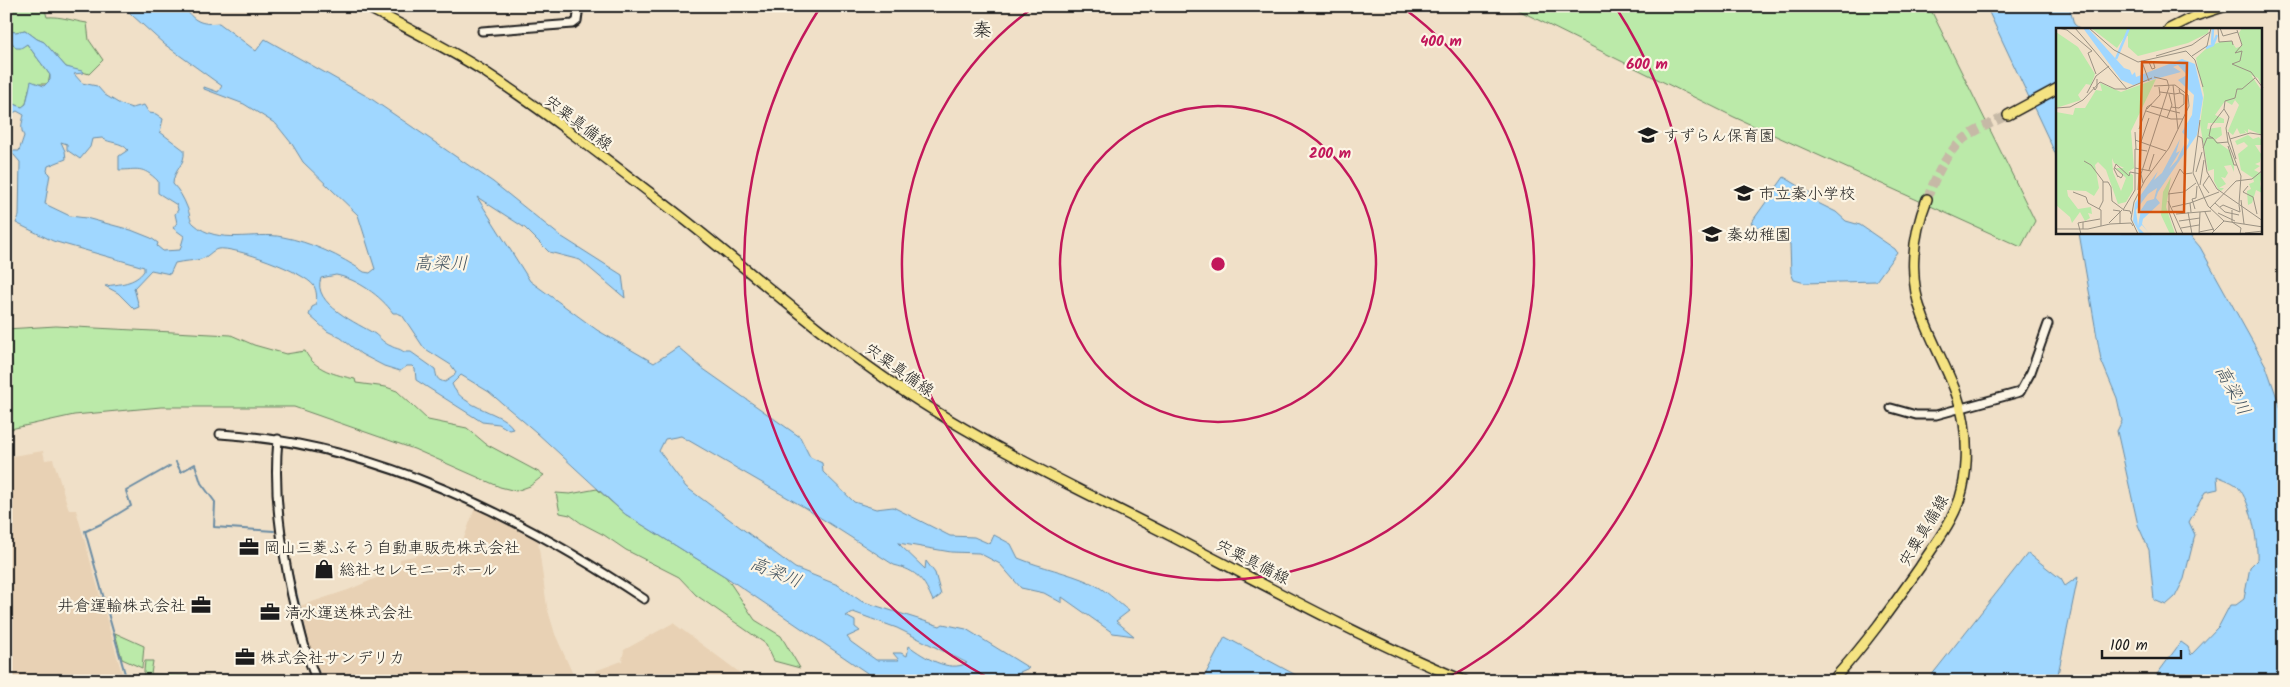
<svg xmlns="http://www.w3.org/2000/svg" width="2290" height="687" font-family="Kalam,'Klee One',sans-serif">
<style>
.built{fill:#e8d1b4}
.green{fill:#bbeaa9;stroke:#6c8362}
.water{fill:#a0d7ff;stroke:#6b8ca4;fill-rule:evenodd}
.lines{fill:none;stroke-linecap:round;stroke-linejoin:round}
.stream{stroke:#6b8ca4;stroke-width:2}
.major-tunnel{stroke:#c6b9a6;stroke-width:9;stroke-dasharray:9 4.5;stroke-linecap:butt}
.minor-casing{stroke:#1c1c1c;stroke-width:11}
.major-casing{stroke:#1c1c1c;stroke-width:12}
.highway-casing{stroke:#1c1c1c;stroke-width:14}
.minor{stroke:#fcf5e5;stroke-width:7}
.major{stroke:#f5e382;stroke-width:9}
.highway{stroke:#f5e382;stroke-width:10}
.ring{fill:none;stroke:#c2185b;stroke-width:2.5}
.labels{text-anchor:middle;stroke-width:4.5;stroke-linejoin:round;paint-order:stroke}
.street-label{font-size:16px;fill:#1c1c1c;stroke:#fcf5e5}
.poi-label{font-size:16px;fill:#1c1c1c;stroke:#fcf5e5;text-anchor:start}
.water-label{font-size:18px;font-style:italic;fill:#445460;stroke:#fcf5e5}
.quarter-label{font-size:19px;fill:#1c1c1c;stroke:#fcf5e5}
.inset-river{fill:none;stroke:#a0d7ff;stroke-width:2.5}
.inset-road{fill:none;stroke:#9b9283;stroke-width:1}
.view{fill:#d4530e;fill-opacity:0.15;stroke:#d4530e;stroke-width:2.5}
.inset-edge{fill:none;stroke:#1c1c1c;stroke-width:2.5}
.centre{fill:#c2185b;stroke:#fcf5e5;stroke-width:2.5}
.ring-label{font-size:15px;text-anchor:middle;font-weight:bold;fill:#c2185b;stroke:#fcf5e5;stroke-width:4.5;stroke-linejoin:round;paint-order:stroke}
</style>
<rect width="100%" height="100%" fill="#f0e0c8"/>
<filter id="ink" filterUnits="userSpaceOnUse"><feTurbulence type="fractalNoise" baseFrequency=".02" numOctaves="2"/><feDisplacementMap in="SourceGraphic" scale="10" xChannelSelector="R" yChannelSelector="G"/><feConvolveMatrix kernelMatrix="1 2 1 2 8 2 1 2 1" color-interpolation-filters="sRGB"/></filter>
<g filter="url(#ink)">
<path class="built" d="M43 451 45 460 53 459 69 510H76L124 681H6V457Z
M475 508 538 541 547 607 555 634 575 679 323 681 308 642 300 606 348 590 400 568V559L461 546Z
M673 623 751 681H595V671L622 661 624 650Z"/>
<path class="green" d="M6 6H44L47 17C61 16 73 21 87 23L89 40 103 60 89 74 66 67 44 42 37 39 25 30 16 32 6 31Z
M1510 6H1929L2035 221 2021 247 1734 117Z
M6 40 11 41 19 48 27 44 50 75 48 84H40L29 89 26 104 22 107 6 101V96L11 97 10 91 6 90Z
M56 326 231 335 254 345 286 354 305 351C314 370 336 375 355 379L356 383 386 387 397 391 428 420 467 428 486 444 544 475 530 486 516 491 500 487 414 449 294 407H161L74 415 6 430V329Z
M597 489 625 514 726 577 755 620 781 636 800 668 774 661 766 644 696 595 679 577 626 550 604 535 581 523 570 515 560 513 556 493 570 494Z
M115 633 144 646 142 668 122 659Z
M145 661H153L151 674 209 677 208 681H143Z"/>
<path class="water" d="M122 6H183C194 21 200 25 219 23L256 51 265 39 370 98 493 182 559 235 622 275 625 298 580 260 549 252 525 228 477 197 530 281 597 330 654 363 678 347 702 368 800 437 810 457 822 463 823 472 854 502 876 509 893 507 950 536 974 537 990 544 994 535 1011 544 1018 558C1042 568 1067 572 1091 583 1105 589 1117 602 1129 611L1116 621 1134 636 1113 633 1062 597V603L1044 593 1021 588 1000 564 979 553 951 552 898 543 925 569 926 561 935 573 941 595 933 601C924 580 918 571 894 565L802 506 681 436 665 439 659 451 686 487 795 568 838 585 861 601 940 626 943 624 966 629 1029 668 1020 672 1023 681H879L726 577 625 514 536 432 489 392 461 375 452 384C461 409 506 412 513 429L509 430 499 424 482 422 416 380 415 369 412 366H407L400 371 384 366 361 354 341 338 327 331 309 315 312 307 316 305C317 298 317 292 314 286 305 272 234 246 218 249 212 250 208 257 201 259 194 261 183 261 175 263L170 274 151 270 134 288 139 307 134 309 118 293 105 286C119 284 135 284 144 271V267L53 241 16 223 19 216 20 162 14 155 6 152V148L11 151H19L24 136C20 129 22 123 24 115L17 111 11 114 6 112V101L22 107 26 104 31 81 44 86 50 80V75L27 44 21 48H16L11 41 6 40V31L16 32 25 30 37 39 44 42 66 67 82 71 83 73 74 74 82 83 97 86 105 95 120 104 132 108 144 105 149 113 156 114 163 119 160 132 184 150C186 165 173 170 173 184 179 190 184 199 187 207 190 213 189 220 194 224 218 246 255 231 283 237 310 242 341 256 364 272L370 273 375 269 358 215 303 162 292 144 276 124 244 104 204 89V87L218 92 222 86 164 44ZM102 138C110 144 121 141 128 150L119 156V170C137 170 142 165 158 181V193L177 205 178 210 175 214 177 223 173 228 184 236 180 250 163 251 157 246 158 243 151 238 131 230 86 218 70 216 45 204 50 174 47 171 48 166 66 159 65 151 61 142 67 144V150L80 159 90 147 92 139ZM336 275C357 279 381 296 393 313H397L402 315 424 348 451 365 456 372 454 376 445 382C436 380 437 377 435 369L411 352H404C399 348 396 349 391 346 385 344 380 338 375 334 359 324 311 304 321 278ZM853 612 897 628 967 663C949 673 924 657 909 646L907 656 901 653H893L899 660H876L851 642 847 637 860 631 855 627V621L846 616Z
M1986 6H2069L2074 24 2080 29H2058L2057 157Z
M1784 177 1812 194 1818 203 1836 212 1846 221 1860 225 1895 249 1897 252 1876 281 1805 283 1794 280 1791 273 1790 244 1751 223Z
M2079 233H2188L2200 247 2266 366 2284 418V681H2152L2181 642 2188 647 2191 655 2219 626 2230 605H2236L2244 599 2250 567 2257 560C2258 540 2251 502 2238 487 2234 482 2223 479 2217 476L2218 489 2205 492 2189 522 2195 535 2184 579 2175 597 2166 605 2154 600 2149 550 2138 525 2117 431 2122 421 2117 398 2101 360Z
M2028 553 2061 579 2065 586 2078 577 2058 674 2059 681H1927Z
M1225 637 1307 681H1202Z"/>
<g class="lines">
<path class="stream" d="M176 462 181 472 195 464 201 483 215 502 214 527 274 531
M85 531 127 681
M86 531 103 523 131 506 126 491 170 466
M287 553 309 648
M312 658 322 681"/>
<path class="major-tunnel" d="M1927 199C1934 181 1942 162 1955 147 1968 132 1991 124 2008 115"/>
<defs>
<path id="minor" d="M482 31 573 24 577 21 579 6
M1891 408 1916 415H1936L2020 392 2031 372 2048 324
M220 434C373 443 518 515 644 599
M278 439C273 492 281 544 292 596 299 625 305 654 317 681"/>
<path id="major" d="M365 6C405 27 446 47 485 72 553 117 619 169 684 219 750 271 813 328 883 377 971 439 1071 485 1167 534 1265 585 1362 639 1465 681
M2169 29 2195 16 2226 6
M2008 115 2058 88
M1832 681C1865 645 1892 607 1920 567 1934 545 1952 523 1960 498 1967 475 1968 447 1964 423 1958 385 1936 353 1923 317 1908 279 1912 237 1927 199"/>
<path id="highway" d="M2283 6 2284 20"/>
</defs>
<use href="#minor" class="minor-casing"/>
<use href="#major" class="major-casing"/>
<use href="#highway" class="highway-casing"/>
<use href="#minor" class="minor"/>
<use href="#major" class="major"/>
<use href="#highway" class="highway"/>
</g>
</g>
<g class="ring">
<circle cx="1218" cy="264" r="158"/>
<path d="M1402 7A316 316 0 1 1 1034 7"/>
<path d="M992 680A473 473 0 0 1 821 6M1615 6A473 473 0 0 1 1444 680"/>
</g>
<defs>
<symbol id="school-bare" viewBox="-9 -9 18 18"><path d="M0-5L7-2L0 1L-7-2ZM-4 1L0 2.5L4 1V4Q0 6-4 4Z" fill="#1c1c1c" stroke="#fcf5e5" stroke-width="2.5" paint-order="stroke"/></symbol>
<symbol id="office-bare" viewBox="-9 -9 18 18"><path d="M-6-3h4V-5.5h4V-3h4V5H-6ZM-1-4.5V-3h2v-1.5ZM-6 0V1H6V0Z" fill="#1c1c1c" stroke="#fcf5e5" stroke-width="2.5" paint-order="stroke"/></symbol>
<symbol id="shop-bare" viewBox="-9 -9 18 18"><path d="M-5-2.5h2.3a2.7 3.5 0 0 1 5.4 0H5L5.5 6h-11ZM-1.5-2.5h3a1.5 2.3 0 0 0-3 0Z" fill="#1c1c1c" stroke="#fcf5e5" stroke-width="2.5" paint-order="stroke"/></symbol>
</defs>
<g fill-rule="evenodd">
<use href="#school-bare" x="1634" y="121" width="28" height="28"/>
<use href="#school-bare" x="1730" y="179" width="28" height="28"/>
<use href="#school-bare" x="1698" y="220" width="28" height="28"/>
<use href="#office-bare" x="235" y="533" width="28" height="28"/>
<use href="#shop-bare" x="310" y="555" width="28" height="28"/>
<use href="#office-bare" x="187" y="591" width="28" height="28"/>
<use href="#office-bare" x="256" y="598" width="28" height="28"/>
<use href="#office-bare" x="231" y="643" width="28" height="28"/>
</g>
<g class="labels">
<g class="street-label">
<text transform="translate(579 122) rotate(37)" y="6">宍粟真備線</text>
<text transform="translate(900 369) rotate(35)" y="6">宍粟真備線</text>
<text transform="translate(1923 530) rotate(-59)" y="6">宍粟真備線</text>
<text transform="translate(1253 561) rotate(27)" y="6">宍粟真備線</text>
</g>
<g class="poi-label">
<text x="1663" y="141">すずらん保育園</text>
<text x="1759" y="199">市立秦小学校</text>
<text x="1727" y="240">秦幼稚園</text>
<text x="264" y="553">岡山三菱ふそう自動車販売株式会社</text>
<text x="339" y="575">総社セレモニーホール</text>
<text x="186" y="611" text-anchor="end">井倉運輸株式会社</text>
<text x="285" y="618">清水運送株式会社</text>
<text x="260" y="663">株式会社サンデリカ</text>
</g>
<g class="water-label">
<text x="441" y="269">高梁川</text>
<text transform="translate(2233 390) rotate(62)" y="6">高梁川</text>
<text transform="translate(776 572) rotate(22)" y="6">高梁川</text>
</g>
<g class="quarter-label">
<text x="982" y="36">秦</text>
</g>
</g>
<g transform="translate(2056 28)">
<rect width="206" height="206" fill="#f0e0c8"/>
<path d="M35 0H153L152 5 132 15 82 28 72 19V8H69L61 20ZM186 0H206V59L202 50 195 47 206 63V107L192 101V105L188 102 190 105 184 106 181 100 177 107 172 103 183 77 179 72 176 77 169 73 159 87 168 91V95H152L151 101 165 99 166 107 159 112 174 123 178 134V144L175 137 168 138 172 145 169 150 165 149 170 156 163 160H168L165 163 162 161 158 153V141L152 143 151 137 144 96 148 67 140 30 153 18 164 14 175 13 180 20 186 18 183 5ZM0 4 22 19 39 46 35 57 30 56 22 67 25 72 0 80ZM100 51 75 103 78 140 72 144 77 147V162L70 174 62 176 50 142 42 134 39 137 43 160 38 168 30 163 11 162 12 168 22 181 35 179 36 186 32 185 34 190 29 193 24 184 16 195 14 189 0 177V84L17 87 19 80H29L40 62 46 63 44 55 65 64ZM56 130 58 135 68 140H60L70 150 65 163 57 144ZM192 107 197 111 203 109 206 113V117H199L205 126 204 134 199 136 204 138 198 142 206 146 204 156 206 165 200 162 196 175 192 177 191 163 195 161 193 156 198 154 197 150 185 142 182 126 192 118 188 114 181 117 179 113ZM115 149 110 179 119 206H114L105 187 107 164Z" fill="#bbeaa9" fill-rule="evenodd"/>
<path d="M27 0H32L68 40 74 42 76 47 79 44 80 49 126 31 139 36 147 70 141 107 102 164 100 170 104 175 87 191 86 196 92 204 86 197 83 200 89 206H84L77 193 79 175 102 143 98 152 106 145 124 111 120 125 124 123 113 141 121 132 128 117 129 120 132 116 133 112 126 104 136 87 138 67 122 52 131 47 122 37 117 39 125 44 77 57 65 52ZM101 160 98 171 91 173 85 182 82 198 80 182 92 166Z" fill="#a0d7ff" fill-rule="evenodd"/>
<path class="inset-river" d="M156 16 157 0M150 20 157 17 161 7M60 31 73 0"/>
<path class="inset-road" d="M2 0 11 2 36 23M19 0 71 61M33 0 58 22 82 34 130 23 139 32 147 59M162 0 163 14 176 13 177 17M164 0 167 8 182 4M181 2 186 17 179 25 186 23 184 33 176 36 195 44 207 60M36 23 32 25 40 46M100 28 136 17 154 4M136 28 151 18 155 0M86 34 93 53M93 34 96 41 99 40 97 33M40 48 53 38M117 57 122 101M37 59 39 62 41 59V51M104 64 119 66 124 65 123 61M31 65 40 48M95 78 124 85M115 79 123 80 128 76V67L124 65M0 80 14 79 27 72 44 54 59 61H70L96 50M91 81 104 67 103 59M168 81 173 89 170 100 172 114 185 148 183 176M90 83 115 91H127M111 90 116 77 113 66M144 92 137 145 152 178 168 193 207 199M83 101 91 79 96 76M79 104 80 121M172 104 180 131M142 108 146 110 151 144 161 161 207 193M157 110 161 115 172 114M174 111 194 105 207 107M79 112 110 123M85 114 93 90M172 118 178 137H181M147 120 151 110H157L153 108 155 98 168 81 169 73 179 70 181 61H186L199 50M28 133 35 137 47 153V173L43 181M59 140 67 147 65 150 62 148M79 140 95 143M93 142 98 126M140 144 146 124M85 146 113 59 111 52 98 49M62 149 58 141 60 136 73 148 74 144 85 146 87 155M47 154H52L55 159 56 173 68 182M144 157 148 132M192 158 187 164 197 169 201 186M82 162 83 146M17 164 30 169 32 175 45 182V198M153 165 147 157 153 148M112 166 128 164 140 155M185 172 188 196M112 173 127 206M159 175 169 184 183 187M116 179 134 175M164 179 167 177 184 184 183 177M154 180 180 153 196 151 207 142M139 181 136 171 140 170 141 158M57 182 64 183V196M176 182V194L185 200 184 206M132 184 136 206M135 184 134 175 163 164M149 184 158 203M162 185 179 193M75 186 74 183 67 182 79 162V121L91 123M120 186 155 183M123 193 144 190M27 194 44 191M53 195 66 182M125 200 143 197M0 201H32L54 196 75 195 77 198M143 204 158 201M189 205 207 203M25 206 22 195 27 194V201M82 206 75 191 78 174 89 152 113 120 133 78 132 67 119 57 98 58M121 206 113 184V164L124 141 128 146 136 145M143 206 144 184M155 206 168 193"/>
<path class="view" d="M86 34 131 35 128 184H83Z"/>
<rect width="206" height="206" class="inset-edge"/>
</g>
<circle cx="1218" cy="264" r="8" class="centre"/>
<g class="ring-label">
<text x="1441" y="46">400 m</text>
<text x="1647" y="69">600 m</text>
<text x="1330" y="158">200 m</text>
</g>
<rect width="2290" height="687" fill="none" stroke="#fcf5e5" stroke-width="25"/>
<rect x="12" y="12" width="2265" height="662" fill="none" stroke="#1c1c1c" stroke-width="2" filter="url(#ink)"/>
<path d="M2102 650v8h79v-8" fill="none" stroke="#1c1c1c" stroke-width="2.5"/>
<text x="2110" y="650" font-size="15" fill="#1c1c1c" stroke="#fcf5e5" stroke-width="4" paint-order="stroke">100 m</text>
</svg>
